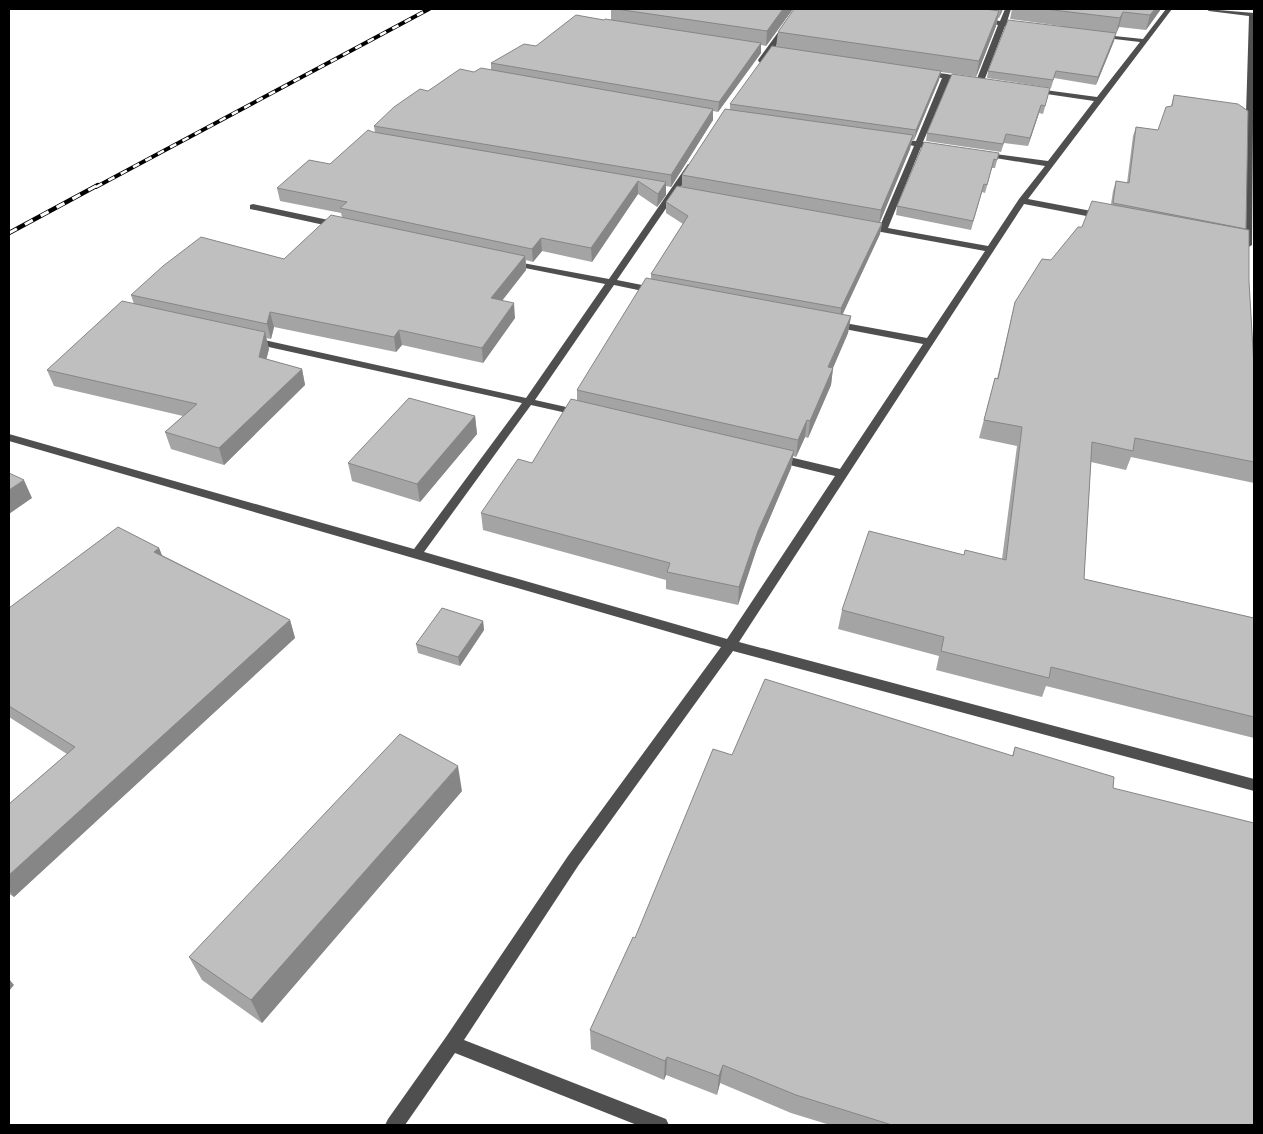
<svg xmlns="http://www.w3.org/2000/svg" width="1263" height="1134" font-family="Cabin,sans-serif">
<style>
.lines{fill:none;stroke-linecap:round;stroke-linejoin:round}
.minor{fill:#4f4f4f;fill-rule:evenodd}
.rail-far1-casing{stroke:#000;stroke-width:4}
.rail-casing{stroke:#000;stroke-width:4.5}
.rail-far1{stroke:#fff;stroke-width:2.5;stroke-dasharray:7;stroke-linecap:butt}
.rail{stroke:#fff;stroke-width:3;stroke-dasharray:9;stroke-linecap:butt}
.wall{fill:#a4a4a4}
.shaded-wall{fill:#868686}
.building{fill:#bfbfbf;stroke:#868686}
</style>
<rect width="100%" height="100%" fill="#fff"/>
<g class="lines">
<path class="minor" d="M795,9H801L765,62H759L758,60Z
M1005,9H1011L1007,22L1026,26L1023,28L1005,26L984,81L977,83L976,81L998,25L977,20L980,18L1000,21Z
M1166,9H1172L1028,199L1102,213L1106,216L1102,219L1024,204L739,642L1254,779V791L733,651L578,866L464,1040L666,1119L669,1125H637L455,1053L405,1125H385L388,1119L446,1037L568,856L721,647L9,441V434L414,549L522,403L251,343L246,340L247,338L251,337L526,398L605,284L510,265L505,262L507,260L609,279L688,164H694L695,166L617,280L657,288L662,291L657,294L614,285L535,400L584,411L585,413L584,415L580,416L531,405L424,552L727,639L835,476L773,461L771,458L773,455L777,454L840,469L923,344L834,327L829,324L834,321L927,338L985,251L865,229L861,226L865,223L880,226L914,146L892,141L896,139L916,141L942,78L921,75V71L947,74L970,79L966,81L950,79L923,142L942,147L938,149L921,147L888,228L988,246L1019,199L1045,166L983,156L979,154L980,152L1048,161L1094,101L1033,92L1029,90L1030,88L1097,97L1140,42L1097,37L1095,36V34L1143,39Z
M1206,9L1254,13L1252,245L1247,248L1242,245L1249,16L1209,11Z
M253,204L338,222L342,225L338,228L250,209V205Z"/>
<g class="rail-far1-casing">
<path id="rail-far1" d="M96,187L429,9"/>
</g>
<g class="rail-casing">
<path id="rail" d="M9,233L98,185"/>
</g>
<use href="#rail-far1" class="rail-far1"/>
<use href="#rail" class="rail"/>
</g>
<path class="wall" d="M611,9H793L766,46L761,45V53L718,112L713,111V120L671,187L666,186V195L657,207L638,194L592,262L542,251L533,262L526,260V270L502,301L515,318L483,363L402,345L396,352L274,327L271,339L266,338L269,349L266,359L302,369L305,385L224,465L171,449L165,432L183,416L54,386L47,370L134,304L131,295L284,259L342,217L341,213L280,201L277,188L330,164L373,132L375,133L374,126L428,91L474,72L491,70V63L604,20H611Z
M794,9H1003L999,18H998L996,26L976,77L941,72L939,80L914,140H912L910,149L880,222L882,223L880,234L842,315L851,316L848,333L833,368L831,385L808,438L805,437L796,457L793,456L791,468L757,548L738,605L666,589V580L483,530L481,513L532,463L577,401V390L651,279V274L683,224L666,213V202L682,187V175L730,109V104L776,47L778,32Z
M1012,9H1161L1146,30L1119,27L1116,34L1115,33L1114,41L1096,85L1054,78L1051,88L987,78L988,71L1061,26L1010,19Z
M1174,95L1246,229L1249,281L1254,367V483L1131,457L1126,470L1091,462L1084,579L1254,618V738L1046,686L1042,697L936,670L939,656L838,629L842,610L964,555L1002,559L1017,446L979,438L995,378L997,379L1015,302L1051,260L1082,227L1111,204L1113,191L1116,181L1127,183L1133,136L1136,127L1158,130L1171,106Z
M1048,96L1043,114L1039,113L1028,146L1004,143L1001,152L926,141L927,133Z
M999,153L995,168H992L985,193L982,192L971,230L896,215L897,206Z
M475,416L477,434L420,502L352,481L348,463Z
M159,548L162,555L290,620L295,638L14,897L9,894V804L67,754L9,717V608Z
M483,621L484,630L460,666L418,653L416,644Z
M1015,747L1113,788L1254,1125H830L791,1113L720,1083L717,1095L666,1075L664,1080L591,1049L590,1030L635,938L732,755L1012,756Z
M462,791L262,1023L202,980L189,957Z"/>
<path class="shaded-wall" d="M783,9H793L766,46L767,31Z
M1001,9H1003L999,18Z
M1155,9H1161L1146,30L1150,15Z
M999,11L996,26L976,77L979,61Z
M1123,12L1119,27L1116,34L1120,18Z
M1116,33L1114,41L1096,85L1098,77Z
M761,43V53L718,112L719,102Z
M941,71L939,80L914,140L916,130Z
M1041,105L1039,113L1028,146L1030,138Z
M713,109V120L671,187V175Z
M913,135L910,149L879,224L881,210Z
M638,181V194L592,262L591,248Z
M666,182V195L657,207L658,194Z
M882,223L880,234L840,320L841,308Z
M541,238L542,251L533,262L532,249Z
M525,256L526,270L492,313L491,298Z
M514,303L515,318L483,363L482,348Z
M270,312L274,327L271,339L267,324Z
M851,316L848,333L826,384L828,367Z
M399,330L402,345L396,352L394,337Z
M265,332L269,349L263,373L259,357Z
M833,368L831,385L808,438L810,421Z
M302,369L305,385L224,465L219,448Z
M475,416L477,434L420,502L417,484Z
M807,420L805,437L796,457L798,440Z
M794,451L791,468L757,548L738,605L739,587L758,531Z
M24,480L32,498L9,514V490Z
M159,548L166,566L154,552Z
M290,620L295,638L14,897L9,890V875Z
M483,621L484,630L460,666L458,657Z
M458,766L462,791L262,1023L251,1000Z
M9,979L14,985L9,991Z
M667,1057L666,1075L664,1080L665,1061Z
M723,1065L720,1083L717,1095L719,1076Z"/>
<path class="building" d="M616,9H783L767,31Z
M794,9H985L999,11L979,61L778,32Z
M1045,9H1155L1150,15L1123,12L1120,18Z
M576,15L604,20L605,19L761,43L719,102L491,63L524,44L536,46Z
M1008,20L1116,33L1098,77L1056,71L1053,80L988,71Z
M772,46L941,71L916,130L730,104Z
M481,68L713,109L671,175L374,126L394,107L420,89L428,91L460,69L474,72Z
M952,74L1050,88L1045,106L1041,105L1030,138L1006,134L1003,144L927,133Z
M1174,95L1238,104L1248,111L1246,229L1113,203L1116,181L1129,183L1136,127L1158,130L1166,107L1172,106Z
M725,109L913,135L881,210L682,175Z
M368,130L373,132L666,182L658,194L638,181L591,248L541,238L532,249L340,208L347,202L277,188L309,160L330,164Z
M924,142L999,153L997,160L994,159L987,185L984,184L973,221L897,206Z
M677,186L882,223L841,308L651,274L688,216L666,202Z
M1092,201L1249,230V281L1254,367V462L1135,438L1133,451L1092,442L1084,579L1254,618V717L1051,667L1049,678L941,651L944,637L842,610L869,531L964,555L965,550L1006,560L1022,427L984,420L995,378L998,379L1015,302L1042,259L1051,260L1078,227H1082Z
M331,215L525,256L491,298L514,303L482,348L399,330L394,337L270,312L267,324L131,295L163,266L201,237L284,259Z
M646,278L851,316L828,367L833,368L810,421L807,420L798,440L577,390Z
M122,301L265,332L259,357L302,369L219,448L165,432L197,404L47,370Z
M409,398L475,416L417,484L348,463Z
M571,399L794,451L758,531L739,587L667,572L670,563L481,513L518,459L532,463Z
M9,473L24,480L9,490Z
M118,527L159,548L154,552L290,620L9,875V804L75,747L9,706V608Z
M442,608L483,621L458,657L416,644Z
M765,679L1013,756L1015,747L1114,777L1113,788L1254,823V1125H892L796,1095L723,1065L719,1076L667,1057L665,1061L590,1030L633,937L635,938L713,749L732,755Z
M400,734L458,766L251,1000L189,957Z"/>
<rect width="1263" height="1134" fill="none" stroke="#000000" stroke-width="20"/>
</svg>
